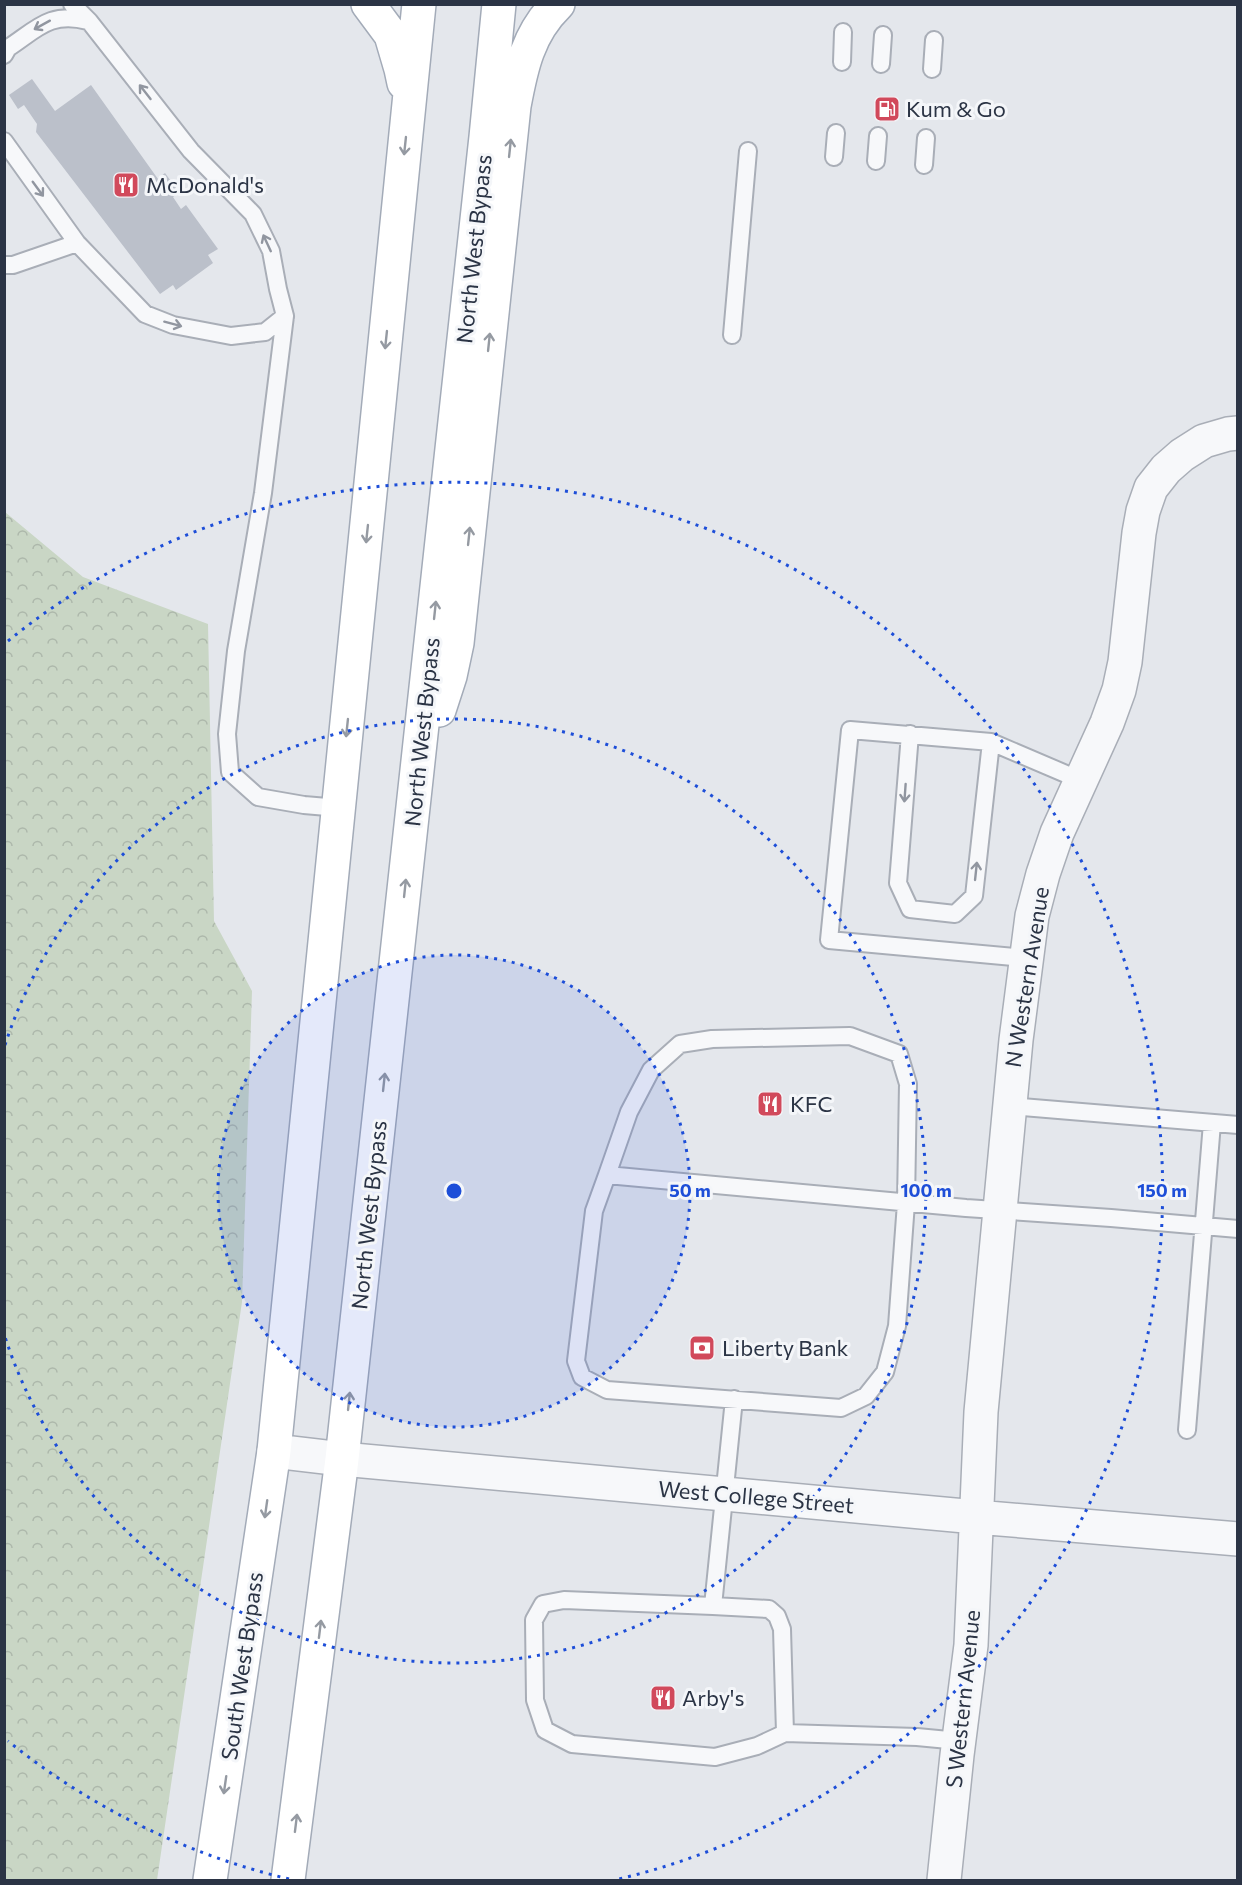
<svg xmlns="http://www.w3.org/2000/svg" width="1242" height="1885" font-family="Commissioner,sans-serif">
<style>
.forest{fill:url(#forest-crowns)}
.building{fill:#bbc0ca}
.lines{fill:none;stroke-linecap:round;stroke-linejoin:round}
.lane-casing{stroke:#a9aeb7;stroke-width:20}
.street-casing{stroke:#a9aeb7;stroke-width:36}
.primary-casing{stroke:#a3abb8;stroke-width:36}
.lane{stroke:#f7f8fa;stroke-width:16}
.street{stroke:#f7f8fa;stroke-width:33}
.primary{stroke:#fff;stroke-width:33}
.oneway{stroke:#9196a0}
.oneway2{stroke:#959aa2}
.ring{fill:none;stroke:#1d4ed8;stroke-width:3;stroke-dasharray:3 6}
.labels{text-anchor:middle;stroke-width:6;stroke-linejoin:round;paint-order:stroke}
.poi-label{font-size:22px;fill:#2b3445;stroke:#f4f6f9;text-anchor:start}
.street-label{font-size:22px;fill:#2b3445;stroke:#f4f6f9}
.centre{fill:#1d4ed8;stroke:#f4f6f9;stroke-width:3}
.ring-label{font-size:18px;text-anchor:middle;font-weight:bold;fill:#1d4ed8;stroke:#f4f6f9;stroke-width:6;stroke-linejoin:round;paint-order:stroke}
</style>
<defs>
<pattern id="forest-crowns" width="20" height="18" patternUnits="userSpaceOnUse" patternTransform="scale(1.5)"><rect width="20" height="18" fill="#c9d6c5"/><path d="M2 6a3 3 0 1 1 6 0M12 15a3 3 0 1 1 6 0" fill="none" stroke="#adb8ab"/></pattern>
</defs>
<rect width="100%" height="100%" fill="#e4e7ec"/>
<path class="forest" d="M5,512L83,577L208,624L214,921L252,991L242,1302L157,1880H5Z"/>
<path class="building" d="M32,79L55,111L91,85L158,179L165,173L179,192L173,197L181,209L186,205L218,249L208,255L213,263L176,290L173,285L160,294L36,132L37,124L24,105L18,109L9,95Z"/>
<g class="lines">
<g class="lane-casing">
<path id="lane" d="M4,55L8,48C37,29 50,11 88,21
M842,62L843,32
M881,64L883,35
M932,69L934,40
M4,141L77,243L145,314L173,325L231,336L265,332L285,316L278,289L271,251L253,214L191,151L89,21L72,4
M834,157L836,133
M876,161L878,136
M924,165L926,138
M4,265H13L77,243
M285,316L263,493L236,651L227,734L230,772L258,797L304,805L339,808
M732,335L748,151
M910,734L898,883L910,909L955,914L974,896L991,742
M1025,958L829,940L850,730L991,742L1080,780
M1009,1106L1238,1125
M607,1175L629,1112L651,1070L680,1044L712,1039L850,1036L899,1054L908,1084L906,1203L897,1326L885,1372L866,1396L841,1408L607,1390L582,1377L576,1361L594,1211L607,1175L966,1208L1111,1218L1238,1229
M734,1399L713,1606L564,1600L543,1604L534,1620L535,1700L545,1730L572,1744L715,1757L757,1746L785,1733L917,1737L959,1741
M1187,1430L1212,1123
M713,1606L769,1609L777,1616L782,1629L785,1733"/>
</g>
<g class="street-casing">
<path id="street" d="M274,1451L342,1459L976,1517L1238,1539
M944,1880L957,1755L971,1645L981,1412L1016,1040L1032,916L1043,874L1057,833L1107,723L1119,690L1125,662L1139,533L1143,511L1151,488L1166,469L1182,455L1204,441L1228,434L1238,433"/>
</g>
<g class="primary-casing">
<path id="primary" d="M368,4L391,35L401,69L404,83
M439,710L450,676L457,643L514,106C521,68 528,33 558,4
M210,1880L274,1451L419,4
M288,1880L342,1459L486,137L499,4"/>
</g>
<use href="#lane" class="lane"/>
<use href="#street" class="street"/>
<use href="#primary" class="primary"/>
</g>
<defs><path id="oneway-shaft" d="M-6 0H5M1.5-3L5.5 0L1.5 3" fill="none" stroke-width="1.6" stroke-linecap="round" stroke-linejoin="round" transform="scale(1.5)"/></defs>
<g class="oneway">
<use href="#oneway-shaft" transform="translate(42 25) rotate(151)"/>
<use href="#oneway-shaft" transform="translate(145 92) rotate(-128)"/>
<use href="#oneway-shaft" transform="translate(38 189) rotate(54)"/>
<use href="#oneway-shaft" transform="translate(267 243) rotate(-115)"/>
<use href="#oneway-shaft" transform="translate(173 324) rotate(15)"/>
<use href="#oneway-shaft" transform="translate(905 793) rotate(94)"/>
<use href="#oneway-shaft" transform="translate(976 871) rotate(-84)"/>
</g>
<g class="oneway2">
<use href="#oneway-shaft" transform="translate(405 146) rotate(96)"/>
<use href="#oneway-shaft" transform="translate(510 148) rotate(-84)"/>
<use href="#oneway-shaft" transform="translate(386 340) rotate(96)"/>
<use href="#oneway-shaft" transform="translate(489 342) rotate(-84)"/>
<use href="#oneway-shaft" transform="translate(367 534) rotate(96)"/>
<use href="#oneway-shaft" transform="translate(469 536) rotate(-84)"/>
<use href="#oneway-shaft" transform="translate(435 610) rotate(-84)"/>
<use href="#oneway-shaft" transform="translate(347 728) rotate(96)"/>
<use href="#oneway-shaft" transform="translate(405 888) rotate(-84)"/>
<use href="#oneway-shaft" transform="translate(384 1082) rotate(-84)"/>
<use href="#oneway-shaft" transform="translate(349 1401) rotate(-84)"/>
<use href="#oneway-shaft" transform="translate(266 1509) rotate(98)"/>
<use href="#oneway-shaft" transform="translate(320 1629) rotate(-83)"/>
<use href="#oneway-shaft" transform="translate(225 1785) rotate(98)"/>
<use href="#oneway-shaft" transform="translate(296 1823) rotate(-83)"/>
</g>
<circle cx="454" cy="1191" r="236" fill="#1d4ed8" fill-opacity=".12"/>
<g class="ring">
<circle cx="454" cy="1191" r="236"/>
<path d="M5 1045A472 472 0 1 1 5 1337"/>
<path d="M289 1879A708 708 0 0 1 8 1741M8 641A708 708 0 1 1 619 1879"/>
</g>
<defs>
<g id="fuel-square" transform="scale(1.35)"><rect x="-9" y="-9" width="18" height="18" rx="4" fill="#d1495b" stroke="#f4f6f9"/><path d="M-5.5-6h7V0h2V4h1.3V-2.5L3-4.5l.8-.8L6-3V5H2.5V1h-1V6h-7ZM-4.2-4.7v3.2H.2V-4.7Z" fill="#fff"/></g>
<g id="restaurant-square" transform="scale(1.35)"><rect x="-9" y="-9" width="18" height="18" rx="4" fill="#d1495b" stroke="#f4f6f9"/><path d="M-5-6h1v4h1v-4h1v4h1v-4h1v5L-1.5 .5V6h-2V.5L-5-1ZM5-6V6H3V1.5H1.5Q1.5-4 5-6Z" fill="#fff"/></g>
<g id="bank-square" transform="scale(1.35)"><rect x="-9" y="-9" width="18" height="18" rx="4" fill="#d1495b" stroke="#f4f6f9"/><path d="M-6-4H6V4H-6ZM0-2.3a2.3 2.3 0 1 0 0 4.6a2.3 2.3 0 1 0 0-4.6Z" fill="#fff"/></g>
</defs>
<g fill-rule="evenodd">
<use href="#fuel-square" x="887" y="109"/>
<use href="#restaurant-square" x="126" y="185"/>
<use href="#restaurant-square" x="770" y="1104"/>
<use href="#bank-square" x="702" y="1348"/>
<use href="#restaurant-square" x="663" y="1698"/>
</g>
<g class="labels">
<g class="poi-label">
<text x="906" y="117">Kum &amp; Go</text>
<text x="146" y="193">McDonald's</text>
<text x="790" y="1112">KFC</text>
<text x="722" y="1356">Liberty Bank</text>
<text x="682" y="1706">Arby's</text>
</g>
<g class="street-label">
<text transform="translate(474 249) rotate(-84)" y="8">North West Bypass</text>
<text transform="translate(422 732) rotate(-84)" y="8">North West Bypass</text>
<text transform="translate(1027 977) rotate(-81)" y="8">N Western Avenue</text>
<text transform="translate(369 1215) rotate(-84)" y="8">North West Bypass</text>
<text transform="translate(756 1497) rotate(5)" y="8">West College Street</text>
<text transform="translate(242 1666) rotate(-82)" y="8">South West Bypass</text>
<text transform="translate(963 1699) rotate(-84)" y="8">S Western Avenue</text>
</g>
</g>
<circle cx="454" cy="1191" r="9" class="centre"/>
<g class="ring-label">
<text x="690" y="1197">50 m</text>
<text x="926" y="1197">100 m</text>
<text x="1162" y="1197">150 m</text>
</g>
<rect width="1242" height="1885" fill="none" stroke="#2b3445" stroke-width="12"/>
</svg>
